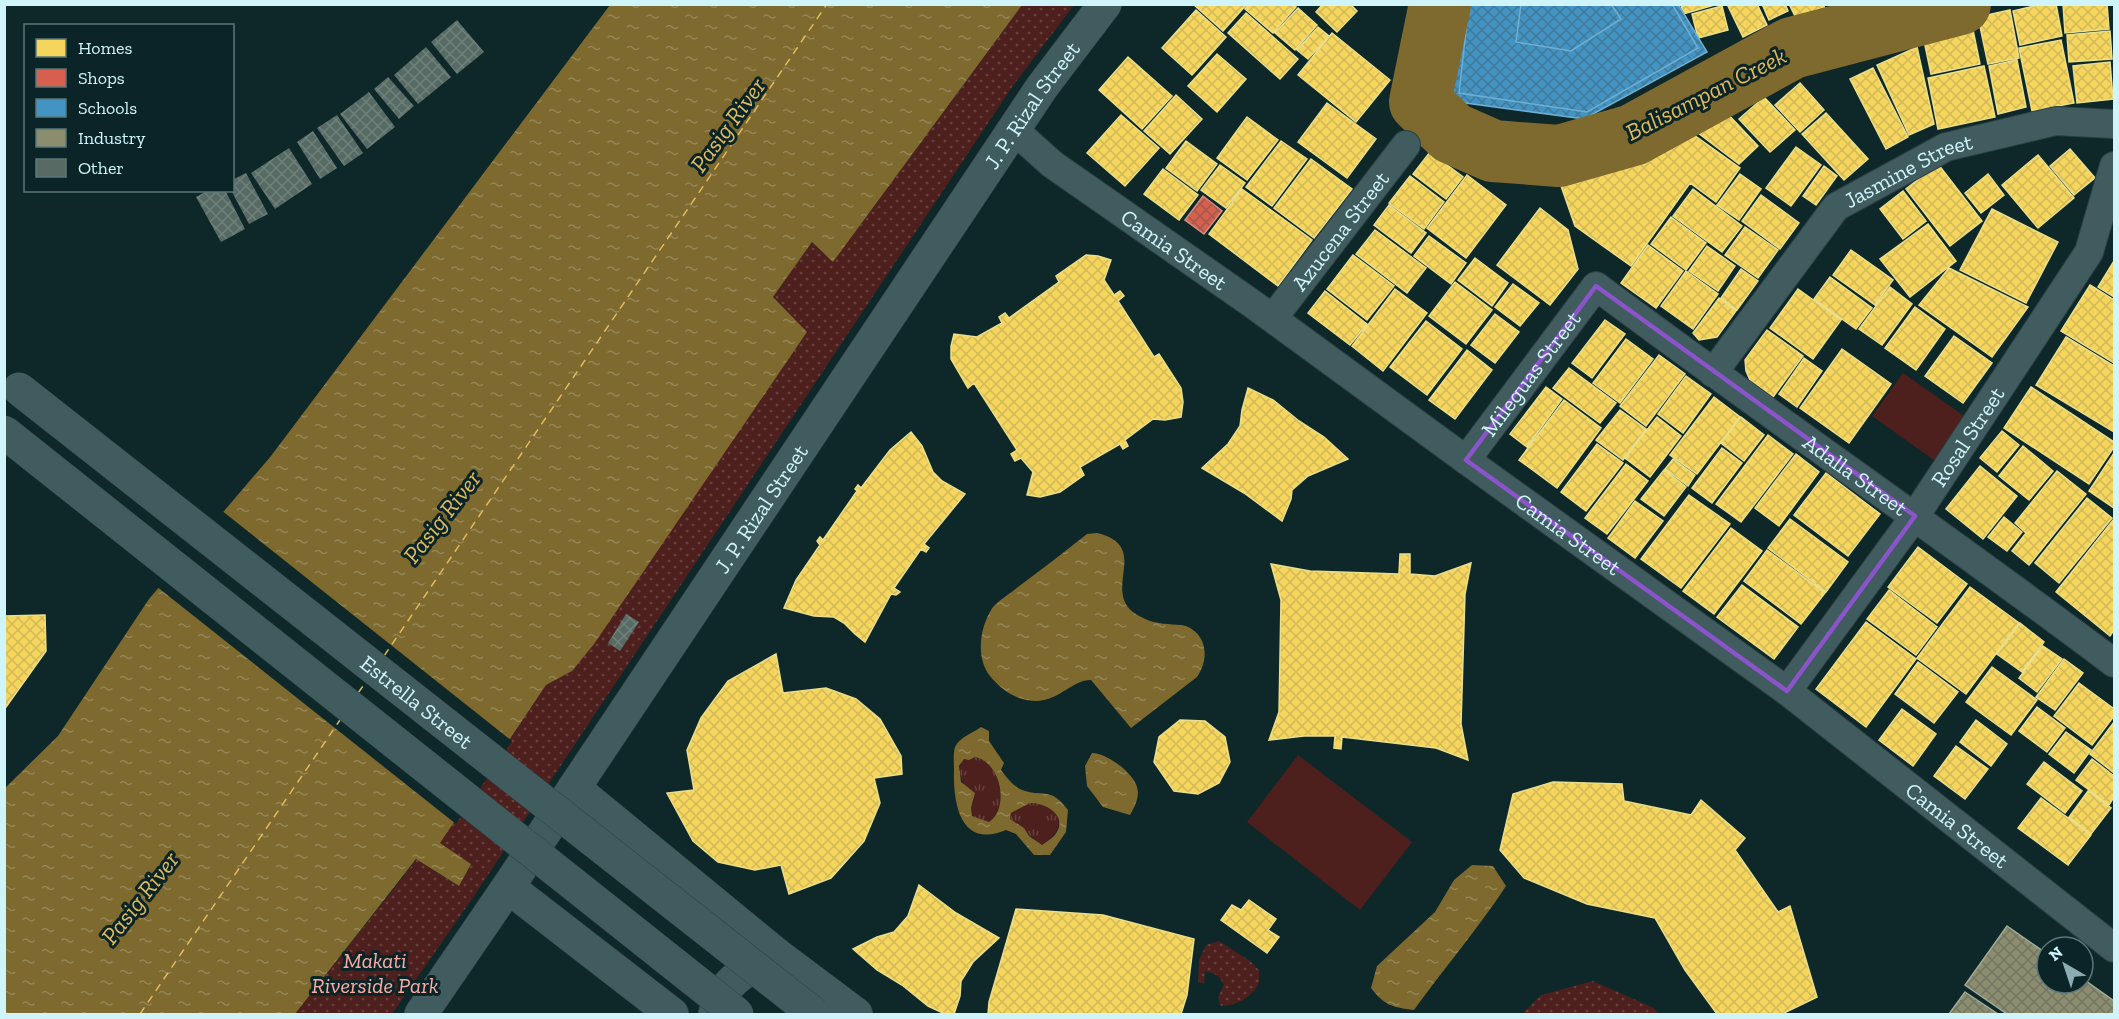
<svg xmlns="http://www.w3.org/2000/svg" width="2119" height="1019" font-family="'Zilla Slab',serif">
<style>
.grass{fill:url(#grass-tufts)}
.park{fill:url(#park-dots)}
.garden{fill:#4d201d}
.water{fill:url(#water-ripples);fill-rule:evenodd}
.pier{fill:#0e2729}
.homes{fill:url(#homes-cross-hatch);stroke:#eadf8b;stroke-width:1.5}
.shops{fill:url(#shops-cross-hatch);stroke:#d48d81;stroke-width:1.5}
.schools{fill:url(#schools-cross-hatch);stroke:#6db0d4;stroke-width:1.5}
.industry{fill:url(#industry-cross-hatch);stroke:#a0ac98;stroke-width:1.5}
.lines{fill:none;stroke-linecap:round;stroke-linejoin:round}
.river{stroke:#7e692e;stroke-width:62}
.ferry{stroke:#e1bb5f;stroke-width:1.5;stroke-dasharray:8 6;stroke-linecap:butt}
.building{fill:url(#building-cross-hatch)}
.minor-casing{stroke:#2e4144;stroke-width:30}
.secondary-casing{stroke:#2e4144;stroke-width:34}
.minor{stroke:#405c5f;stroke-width:28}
.secondary{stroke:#405c5f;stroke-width:33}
.secondary-bridge-casing{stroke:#2e4144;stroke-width:34;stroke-linecap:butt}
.secondary-bridge{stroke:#405c5f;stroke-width:33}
.marked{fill:none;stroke:#8c54cb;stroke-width:4.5;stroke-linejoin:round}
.labels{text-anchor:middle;stroke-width:6;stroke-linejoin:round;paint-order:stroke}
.street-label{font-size:22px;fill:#cff5fa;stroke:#0b2427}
.park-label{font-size:22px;font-style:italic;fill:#fdada4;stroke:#0b2427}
.water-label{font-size:24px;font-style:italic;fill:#e1bb5f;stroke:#0b2427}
</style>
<defs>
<pattern id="grass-tufts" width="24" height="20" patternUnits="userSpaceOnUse" patternTransform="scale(1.5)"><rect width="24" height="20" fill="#4d201d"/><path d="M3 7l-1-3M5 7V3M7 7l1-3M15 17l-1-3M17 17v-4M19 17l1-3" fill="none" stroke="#66413f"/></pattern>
<pattern id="park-dots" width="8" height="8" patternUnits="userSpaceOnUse" patternTransform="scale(1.5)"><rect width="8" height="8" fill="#4d201d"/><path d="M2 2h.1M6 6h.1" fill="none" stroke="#66413f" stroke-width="1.8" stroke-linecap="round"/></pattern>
<pattern id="water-ripples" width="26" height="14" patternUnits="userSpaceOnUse" patternTransform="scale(1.5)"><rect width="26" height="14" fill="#7e692e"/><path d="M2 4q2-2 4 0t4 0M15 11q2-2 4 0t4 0" fill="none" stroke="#958658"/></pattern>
<pattern id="homes-cross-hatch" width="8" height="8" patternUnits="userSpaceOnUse" patternTransform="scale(1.5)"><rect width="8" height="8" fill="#f6d55c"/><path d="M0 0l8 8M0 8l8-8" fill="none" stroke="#d1b959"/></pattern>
<pattern id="shops-cross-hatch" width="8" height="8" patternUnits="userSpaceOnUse" patternTransform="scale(1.5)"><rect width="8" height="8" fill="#d6604d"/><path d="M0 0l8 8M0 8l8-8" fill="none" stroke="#a1584c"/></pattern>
<pattern id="schools-cross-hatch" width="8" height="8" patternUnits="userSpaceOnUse" patternTransform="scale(1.5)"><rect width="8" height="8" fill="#4393c3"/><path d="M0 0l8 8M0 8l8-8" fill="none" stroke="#417999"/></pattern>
<pattern id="industry-cross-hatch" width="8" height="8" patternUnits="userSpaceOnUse" patternTransform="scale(1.5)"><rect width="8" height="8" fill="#8c8c6e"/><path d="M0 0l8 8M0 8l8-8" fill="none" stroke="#717562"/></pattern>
<pattern id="building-cross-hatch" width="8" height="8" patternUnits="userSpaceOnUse" patternTransform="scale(1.5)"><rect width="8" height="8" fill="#576b64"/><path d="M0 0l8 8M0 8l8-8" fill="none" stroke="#6e817b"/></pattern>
</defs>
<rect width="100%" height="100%" fill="#0e2729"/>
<path class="grass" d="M975,757C1001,762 1010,808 989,822L972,816L971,808L974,800C965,785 954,776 963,759L969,760Z
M1030,803C1047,803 1070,817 1053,836C1050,839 1046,842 1042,845C1029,837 1023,828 1010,819L1011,813Z"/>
<path class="park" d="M1022,5H1074L1012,87L472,899L392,1014H295L417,859L458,886L471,864L439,843L546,685L572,671L807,332L773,297L812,242L833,262Z
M1219,941L1250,961L1259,970C1259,975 1260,981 1258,985C1251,998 1235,1006 1221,1006L1218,998L1224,984L1217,975L1205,971L1204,984L1198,982L1199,960L1206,945Z
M1593,981L1654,1008L1658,1014H1522L1541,995Z"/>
<path class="garden" d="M1903,373L1970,420L1938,463L1872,416Z
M1298,755L1412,842L1360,910L1247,822Z"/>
<path class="water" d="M610,5H1022L833,262L812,242L773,297L807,332L594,644L572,671L546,685L440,843L471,864L459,886L416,859L295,1014H5V788L58,736L149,599L271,456Z
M1097,533C1151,546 1103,588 1133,612C1142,619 1156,624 1168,624C1174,625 1180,624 1186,626C1208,635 1209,660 1197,677L1131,728L1091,680C1072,680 1060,700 1037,701C1018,701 1002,691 990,676C975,657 980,626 993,607C999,600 1011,593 1018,587C1041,570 1064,552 1087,534Z
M981,727L989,731V741L1004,763L1001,770C1007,778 1013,786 1022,790C1045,798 1050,786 1068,810L1066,832L1050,855H1034L1016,834L1006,830C961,849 953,805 954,770C954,763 953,753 955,747C960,737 973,733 981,727ZM975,757C1001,762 1010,808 989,822L972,816L971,808L975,793L961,782L959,766L964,759L969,760ZM1030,803C1047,803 1070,817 1054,836C1051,839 1046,842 1042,845L1029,836L1024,828L1010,819L1011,813Z
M1092,753C1106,753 1133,772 1137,787C1140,796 1135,807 1130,815L1103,807L1087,786L1085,766Z
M1472,865L1493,866L1506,886C1478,929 1444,968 1414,1010C1392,1007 1385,1006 1371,988L1377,966L1435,912L1454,880Z"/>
<path class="pier" d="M221,510L512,741L456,824L156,586Z"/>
<path class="homes" d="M1193,4H1247L1223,31Z
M1249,4H1294L1296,7L1273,33L1245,9Z
M1323,4H1350L1357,11L1337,32L1316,12Z
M1681,4H1718L1683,14Z
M1727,4H1757L1767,25L1743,37Z
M1762,4H1785L1788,11L1769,20Z
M1789,4H1823L1827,13L1800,26Z
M2043,4H2056L2062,36L2020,45L2013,11Z
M2063,4H2107L2109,29L2065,33Z
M1722,6L1728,30L1698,38L1692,14Z
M1298,8L1317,25L1295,50L1275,33Z
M1196,10L1226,37L1192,75L1162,48Z
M2010,10L2019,58L1988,64L1978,17Z
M1246,13L1298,59L1280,79L1228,33Z
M1971,20L1980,64L1931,74L1922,31Z
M1318,27L1329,36L1308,59L1297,50Z
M2110,31L2112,59L2069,62L2067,35Z
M1332,33L1390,80L1356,122L1298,75Z
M2061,40L2074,103L2032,111L2019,48Z
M1917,47L1934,124L1909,135L1877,65Z
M1217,54L1246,79L1217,112L1188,86Z
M1128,57L1172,96L1142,129L1099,90Z
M2017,60L2026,107L1998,114L1989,66Z
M2110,62L2113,99L2077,103L2073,66Z
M1984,66L1995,117L1938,129L1928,78Z
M1873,68L1908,137L1886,149L1850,79Z
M1800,83L1824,110L1800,132L1775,105Z
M1176,95L1202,119L1170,154L1144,131Z
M1764,97L1795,130L1770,152L1739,119Z
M1327,103L1376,139L1347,178L1298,142Z
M1723,109L1758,146L1739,164L1698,133Z
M1826,113L1868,159L1844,180L1802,134Z
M1121,115L1159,148L1125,186L1087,153Z
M1247,117L1278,140L1247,180L1217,158Z
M1687,130L1740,168L1716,202L1690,183L1631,266L1575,226L1561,186Z
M1186,141L1217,164L1197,191L1166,168Z
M1281,141L1307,159L1272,206L1246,187Z
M1796,147L1821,165L1791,206L1766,188Z
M2070,149L2095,178L2074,195L2050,166Z
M1430,152L1463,177L1446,199L1413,174Z
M2038,155L2074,198L2038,228L2002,185Z
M1311,159L1352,189L1314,238L1274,208Z
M1938,164L1982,221L1950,246L1906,189Z
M1220,165L1245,183L1226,208L1201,190Z
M1824,166L1837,176L1816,205L1803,196Z
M1163,169L1198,195L1179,220L1144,194Z
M1740,174L1761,189L1739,220L1717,205Z
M1988,174L2004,195L1981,213L1965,193Z
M1467,175L1506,205L1466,258L1427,228Z
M1410,176L1444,202L1424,229L1389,203Z
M1242,189L1312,240L1278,286L1209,234Z
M1693,189L1742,226L1722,252L1673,216Z
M1903,191L1926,221L1903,239L1880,209Z
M1761,195L1799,223L1780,249L1742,221Z
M1389,205L1426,233L1411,253L1374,225Z
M1540,208L1568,230L1578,269L1550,305L1497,265Z
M1992,209L2058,242L2026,303L1960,270Z
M1671,217L1706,243L1686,270L1651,244Z
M1928,224L1956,261L1910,297L1880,259Z
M1745,227L1778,250L1758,278L1725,255Z
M1375,230L1426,268L1407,293L1356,254Z
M1429,236L1466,263L1451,284L1414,256Z
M1648,245L1683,271L1656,308L1621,283Z
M1707,246L1735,266L1718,291L1689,271Z
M1851,250L1893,280L1875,305L1833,275Z
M1086,255L1098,256L1111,260L1104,280L1114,295L1120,291L1124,296L1118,301L1154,357L1159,354L1181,388L1183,402L1181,417L1165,420L1153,419L1125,440L1128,446L1123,449L1120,444L1080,467L1084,475L1060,492L1040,497L1027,495L1033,472L1021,458L1015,461L1011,454L1017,450L974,383L968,388L951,359V346L954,334L977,337L1002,323L999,317L1005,313L1009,318L1059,282L1056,276Z
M1353,255L1394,286L1367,320L1327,289Z
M1475,258L1508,283L1492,306L1458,280Z
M2114,261V297L2098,287Z
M1949,268L2028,307L1992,357L1919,305Z
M1741,269L1758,281L1737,310L1721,298Z
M1686,271L1718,294L1693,329L1661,306Z
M1830,277L1872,308L1856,329L1814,299Z
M1455,282L1492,310L1466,344L1429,316Z
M1513,284L1539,303L1520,326L1495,307Z
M2090,285L2114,300V363L2061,331Z
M1890,287L1912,304L1882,345L1859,329Z
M1395,289L1427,313L1383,371L1352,346Z
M1798,289L1841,320L1813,359L1770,328Z
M1325,291L1367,324L1350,345L1308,313Z
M1719,298L1736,311L1717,337L1699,340L1693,333Z
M1915,307L1945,329L1916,370L1885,348Z
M1495,314L1519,332L1495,363L1471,345Z
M1605,320L1625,334L1592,378L1572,363Z
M1426,321L1462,349L1427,395L1390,367Z
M1767,330L1803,356L1773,397L1750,380L1746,371L1745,360Z
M1954,336L1992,363L1963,403L1925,376Z
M2066,337L2114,366V432L2036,385Z
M1626,339L1653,359L1620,403L1593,383Z
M1842,349L1891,384L1849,443L1800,408Z
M1467,350L1492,370L1455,419L1429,400Z
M1659,355L1685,374L1646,426L1620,406Z
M1804,358L1822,371L1797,407L1779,394Z
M1569,368L1616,403L1600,423L1553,388Z
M1686,376L1711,394L1683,433L1658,414Z
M1546,387L1562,399L1527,447L1510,434Z
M2031,387L2114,442V447L2089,484L2004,428Z
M1248,388L1273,400L1299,421L1324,437L1348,459L1308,476L1292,490L1291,499L1282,521L1244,493L1202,468L1228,444L1240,426L1242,410Z
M1714,397L1740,417L1697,474L1670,455Z
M1564,400L1601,428L1557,488L1519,460Z
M1620,410L1646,429L1623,460L1596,440Z
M1657,417L1681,436L1650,477L1625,458Z
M1741,417L1764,435L1744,461L1721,443Z
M2002,431L2019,445L1997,472L1980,458Z
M911,432L922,446L933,472L942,481L965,494L924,544L929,548L926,552L921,549L894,588L900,592L896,595L891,594L865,642L855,634L844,623L834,617L814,616L784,608L796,580L820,545L817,541L820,537L823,540L857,491L855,489L858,485L861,488L890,450Z
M1768,435L1793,454L1741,522L1716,504Z
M1597,444L1623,463L1586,511L1561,492Z
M2023,446L2053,471L2029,500L1999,476Z
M1722,448L1742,463L1712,503L1692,488Z
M2114,453V508L2089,491Z
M1796,454L1819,472L1779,526L1755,508Z
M1673,459L1695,475L1688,486L1665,469Z
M1626,464L1648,481L1607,534L1585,518Z
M1980,466L2017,496L1983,539L1946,509Z
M1664,470L1686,487L1664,516L1641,499Z
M2057,471L2086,494L2029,565L2012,551L2026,533L2015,523Z
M1826,473L1880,514L1848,556L1794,515Z
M1689,495L1730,524L1681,588L1641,559Z
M2087,498L2112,518L2059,583L2035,563Z
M1635,501L1663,521L1635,558L1608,538Z
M2004,517L2022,532L2007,551L1988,537Z
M1790,519L1848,562L1826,592L1768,548Z
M2114,519V630L2110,636L2056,592Z
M1731,528L1762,551L1714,614L1683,591Z
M1918,547L1967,584L1937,623L1888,587Z
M1767,550L1825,593L1801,624L1744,581Z
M1400,554H1410V574L1435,576L1471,563L1465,594L1461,724L1468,760L1436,748L1342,737L1341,749L1334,748L1335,736H1304L1269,740L1279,712L1281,600L1271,564L1310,571L1399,574Z
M1742,585L1798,627L1774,659L1717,617Z
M1970,587L2019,623L1966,694L1917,658Z
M1889,590L1937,627L1916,655L1867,619Z
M45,615L46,651L4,710V616Z
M1866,622L1916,659L1866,727L1816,689Z
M2020,623L2044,642L2022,672L1997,654Z
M2043,646L2062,659L2037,692L2019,678Z
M776,654L783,693L826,688L856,699L880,719L901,756L902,774L874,778L880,803L864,841L831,878L789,894L781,865L755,870L718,862L693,841L667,793L694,790L687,750L701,718L728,681Z
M2064,659L2083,673L2055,710L2036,697Z
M1918,662L1958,692L1934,723L1895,694Z
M1992,667L2037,700L2011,735L1966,702Z
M2079,683L2114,709V716L2092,745L2054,716Z
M2037,707L2065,728L2047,752L2019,731Z
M1902,709L1936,734L1913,766L1879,740Z
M1180,720L1205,721L1225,737L1230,762L1219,783L1198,794L1174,791L1154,762L1159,737Z
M1976,720L2007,744L1991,766L1960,742Z
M2114,722V773L2090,754Z
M2066,732L2091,750L2074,773L2049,754Z
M1956,746L1988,769L1965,799L1934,776Z
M2092,759L2114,776V797L2109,805L2076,780Z
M2044,762L2082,791L2065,813L2027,784Z
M1553,782L1622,784L1624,801L1691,815L1701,800L1745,838L1735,850L1778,912L1790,906L1817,997L1782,1014H1717L1685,970L1655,918L1587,904L1524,878L1500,850L1513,794Z
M2088,791L2111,808L2091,834L2069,817Z
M2041,798L2091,835L2068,865L2018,828Z
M919,885L956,913L999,938L973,962L961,981L960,996L954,1014H945L928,1006L902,985L877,970L853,949L877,937L894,932L908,916Z
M1249,900L1276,919L1268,930L1279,937L1267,953L1221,920L1232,905L1241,910Z
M1016,909L1103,915L1194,939L1187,995L1181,1014H988L989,1002Z"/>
<path class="shops" d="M1203,196L1222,211L1204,234L1185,220Z"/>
<path class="schools" d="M1458,4H1678L1707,52L1584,119L1451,101Z
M1469,4H1521L1516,42L1571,51L1621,19L1611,4H1672L1698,48L1587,112L1459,93Z"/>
<path class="industry" d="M2007,926L2047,954V983H2083V979L2114,1001V1014H2007L1965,985Z
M1965,992L1998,1014H1949Z"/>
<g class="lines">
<path class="river" d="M1440,4L1420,102L1452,133L1493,151L1559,156L1633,135L1792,48L1960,4"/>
<path class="ferry" d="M384,656L827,4
M358,693L366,682
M140,1014L340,720"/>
</g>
<path class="building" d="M457,20L484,52L457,74L431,42Z
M426,47L451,77L418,104L394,75Z
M388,77L414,106L399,119L374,89Z
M369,92L395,127L367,149L340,114Z
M337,115L363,153L344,166L317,128Z
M313,131L337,168L320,179L297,142Z
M289,148L312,184L275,209L251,173Z
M246,173L268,214L249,224L231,190L232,180Z
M209,190H225L245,229L221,242L196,197Z
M626,614L639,622L620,651L608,643Z"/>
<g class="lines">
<g class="minor-casing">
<g id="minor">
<path id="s1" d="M1014,130L1052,164L1254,305L1466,460L1787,691L2114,948"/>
<path id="s2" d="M1273,318L1406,145"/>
<path id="s3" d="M1713,373L1836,207L1946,147L2056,121L2114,124"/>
<path id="s4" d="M1466,460L1596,286C1767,414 1944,535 2114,663"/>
<path id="s5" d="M1787,691L1915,516L2089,252L2114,166"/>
</g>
</g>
<g class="secondary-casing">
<g id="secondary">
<path d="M574,788L776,954L856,1014"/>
<path d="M508,887L672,1014"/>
<path id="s6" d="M421,1014L508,887L1042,87L1105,4"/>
<path d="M715,1014C720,981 750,968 776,954"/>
</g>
</g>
<use href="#minor" class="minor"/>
<use href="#secondary" class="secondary"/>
<g class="secondary-bridge-casing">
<g id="secondary-bridge">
<path id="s7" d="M19,389L814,1014"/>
<path d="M4,432L737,1014"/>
</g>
</g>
<use href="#secondary-bridge" class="secondary-bridge"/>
</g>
<path class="marked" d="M1596,286L1915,516L1787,691L1466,460Z"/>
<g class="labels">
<g class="street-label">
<text dy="8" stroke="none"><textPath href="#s6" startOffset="1095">J. P. Rizal Street</textPath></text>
<text dy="8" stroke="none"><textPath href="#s3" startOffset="288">Jasmine Street</textPath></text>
<text dy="8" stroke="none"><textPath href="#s2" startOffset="110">Azucena Street</textPath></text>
<text dy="8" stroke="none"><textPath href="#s1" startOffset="200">Camia Street</textPath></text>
<text dy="8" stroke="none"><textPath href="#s4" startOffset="108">Mileguas Street</textPath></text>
<text dy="8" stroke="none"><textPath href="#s5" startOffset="312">Rosal Street</textPath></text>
<text dy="8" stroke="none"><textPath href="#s4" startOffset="538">Adalla Street</textPath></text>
<text dy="8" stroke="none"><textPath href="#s6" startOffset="609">J. P. Rizal Street</textPath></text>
<text dy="8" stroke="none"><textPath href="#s1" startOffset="686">Camia Street</textPath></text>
<text dy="8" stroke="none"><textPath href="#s7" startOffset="506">Estrella Street</textPath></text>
<text dy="8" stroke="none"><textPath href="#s1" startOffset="1172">Camia Street</textPath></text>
</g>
<g class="park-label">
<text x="375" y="968">Makati<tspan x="375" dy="25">Riverside Park</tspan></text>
</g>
<g class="water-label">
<text transform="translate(1706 94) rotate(-27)" y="8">Balisampan Creek</text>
<text transform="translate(728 125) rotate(-54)" y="8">Pasig River</text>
<text transform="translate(442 517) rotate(-52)" y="8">Pasig River</text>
<text transform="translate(140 898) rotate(-52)" y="8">Pasig River</text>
</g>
</g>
<rect width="2119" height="1019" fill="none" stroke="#cff5fa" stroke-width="12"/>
<rect x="24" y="24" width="210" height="168" fill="#0b2427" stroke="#59787b" stroke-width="1.5"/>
<rect x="36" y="39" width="30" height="18" fill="#f6d55c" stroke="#59787b" stroke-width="1.5"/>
<text x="78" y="54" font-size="18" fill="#cff5fa">Homes</text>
<rect x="36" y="69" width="30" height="18" fill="#d6604d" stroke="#59787b" stroke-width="1.5"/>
<text x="78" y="84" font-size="18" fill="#cff5fa">Shops</text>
<rect x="36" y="99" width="30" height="18" fill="#4393c3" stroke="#59787b" stroke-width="1.5"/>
<text x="78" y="114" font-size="18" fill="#cff5fa">Schools</text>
<rect x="36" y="129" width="30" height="18" fill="#8c8c6e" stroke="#59787b" stroke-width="1.5"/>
<text x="78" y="144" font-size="18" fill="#cff5fa">Industry</text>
<rect x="36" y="159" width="30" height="18" fill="#576b64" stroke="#59787b" stroke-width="1.5"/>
<text x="78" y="174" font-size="18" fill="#cff5fa">Other</text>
<g transform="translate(2065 965) rotate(321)"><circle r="28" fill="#0b2427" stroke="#59787b" stroke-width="1.5"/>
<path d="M0-4.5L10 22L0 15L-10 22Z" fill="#8badb1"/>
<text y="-9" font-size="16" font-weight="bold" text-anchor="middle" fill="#cff5fa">N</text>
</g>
</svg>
